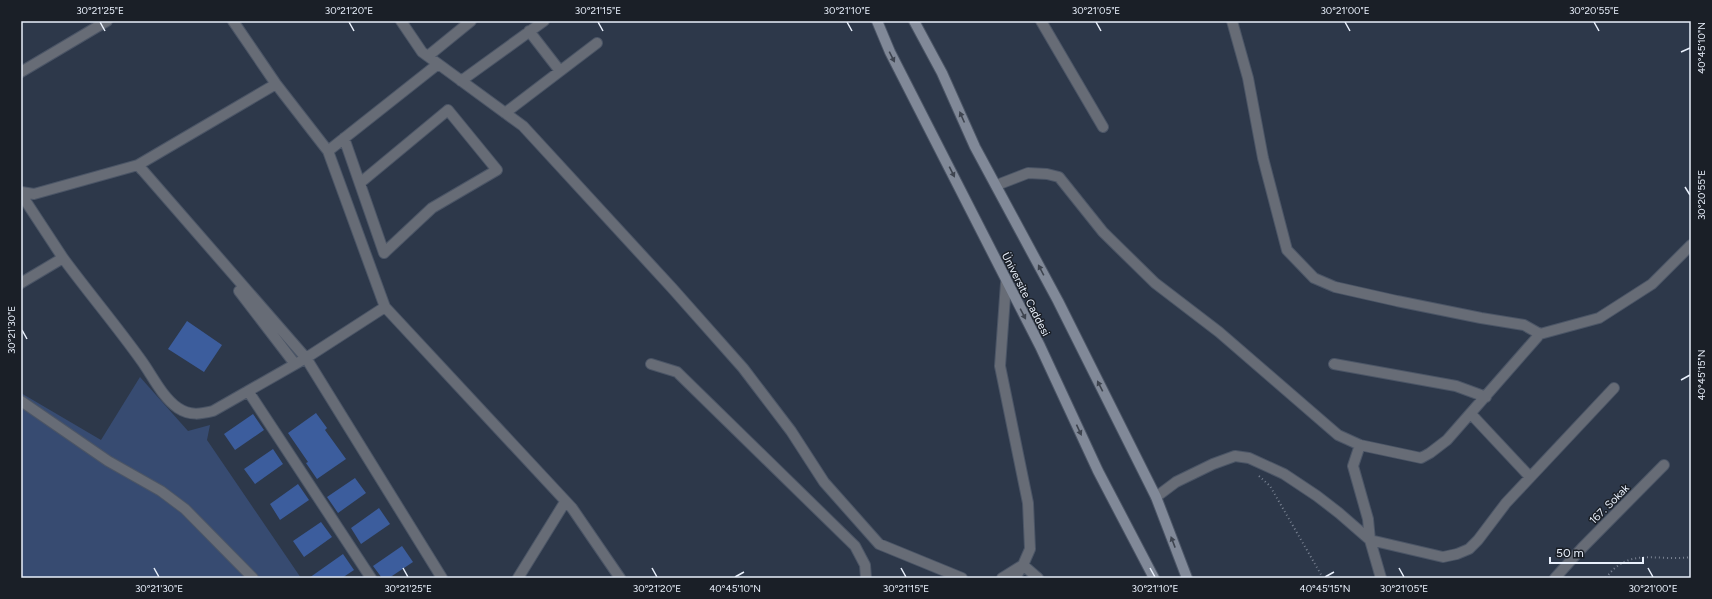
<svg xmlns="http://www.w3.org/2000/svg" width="1712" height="599" font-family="Figtree,sans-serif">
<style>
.green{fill:#374b71}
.building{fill:#3c5d9d}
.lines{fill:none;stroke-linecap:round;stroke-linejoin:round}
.street-casing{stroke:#4b5566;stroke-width:12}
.secondary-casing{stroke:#4b5566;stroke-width:12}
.path{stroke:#798292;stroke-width:2;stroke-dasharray:1 3;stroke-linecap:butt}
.street{stroke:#676c76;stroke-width:10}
.secondary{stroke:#818998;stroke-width:10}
.oneway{fill:#3e444f}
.ticks{fill:none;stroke:#e9f0fc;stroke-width:1.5}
.labels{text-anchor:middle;stroke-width:3;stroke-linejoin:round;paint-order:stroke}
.street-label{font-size:11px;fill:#e9f0fc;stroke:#1a1f27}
.neatline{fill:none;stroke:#e9f0fc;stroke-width:1.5}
.ticks-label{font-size:10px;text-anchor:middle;fill:#e9f0fc}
</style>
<rect width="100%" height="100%" fill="#2d384a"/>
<path class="green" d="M140,377L188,431L210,425L207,440L301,578H24L21,574V393L101,440Z"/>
<path class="building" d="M187,321L222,345L204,372L168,349Z
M316,413L327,428L325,430L346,459L317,479L306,463L308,462L288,433Z
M253,414L264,430L235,450L224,434Z
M273,449L283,464L255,484L244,469Z
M355,478L366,493L338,513L327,497Z
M298,484L309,500L280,520L270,504Z
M379,508L390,524L361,544L351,528Z
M321,522L332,537L304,557L293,541Z
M402,546L413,562L389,578H382L373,566Z
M343,554L354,570L342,578H309Z"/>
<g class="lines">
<g class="street-casing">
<path id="street" d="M233,21L276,84L328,151L385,307L306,358L442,578
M401,21L422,52L523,126L672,288L743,368L791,431L824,482L879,544L962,578
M1041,21L1103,127
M1232,21L1248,78L1263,158L1287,250L1314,278L1335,287L1397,301L1481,318L1524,325L1540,334
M529,31L560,71
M428,56L471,21
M21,72L107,21
M461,81L544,21
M505,113L597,43
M344,138L384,253L432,208L497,170L448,110L360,183
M328,151L438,64
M142,170L138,165L276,84
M997,185L1028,173L1047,174L1059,177L1103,232L1155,283L1219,332L1338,435L1360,445L1421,458L1430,453L1447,440L1540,334L1599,318L1652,284L1691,245
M21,192L34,194L138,165L306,358L213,411C201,414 190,416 178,408C162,397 152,375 141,360C116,325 88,292 63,258L21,283
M21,194L63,258
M1006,283L1000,366L1028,503L1030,549L1023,565L1015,578
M239,291L295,364
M385,307L572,508L620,578
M651,364L677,372L855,546L865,565L866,578
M1334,364L1456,386L1486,397
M248,391L371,578
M21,401L108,461L161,491L185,509L253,578
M1471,414L1530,477
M1360,445L1353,466L1368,519L1370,540L1381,578
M1156,497L1176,482L1213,464L1235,456L1249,458L1284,474L1317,496L1339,513L1370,540L1443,557L1457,554L1469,549L1478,540L1506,503L1614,388
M518,578L565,502
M1002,578L1023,565L1038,578
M1555,578L1582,548L1664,465"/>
</g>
<g class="secondary-casing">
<path id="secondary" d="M877,21L890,52L1040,346L1098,471L1154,578
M914,21L942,73L975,147L1058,301L1156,497L1187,578"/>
</g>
<path class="path" d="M1259,476L1270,486L1323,578
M1606,578C1629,546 1658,562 1691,557"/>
<use href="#street" class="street"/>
<use href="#secondary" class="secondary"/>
</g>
<defs><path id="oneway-solid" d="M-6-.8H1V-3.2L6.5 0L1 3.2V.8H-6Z"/></defs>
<g class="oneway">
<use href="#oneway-solid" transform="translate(892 57) rotate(63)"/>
<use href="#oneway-solid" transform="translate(962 117) rotate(-114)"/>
<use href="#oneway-solid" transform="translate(952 172) rotate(63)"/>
<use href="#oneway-solid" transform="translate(1041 270) rotate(-118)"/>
<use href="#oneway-solid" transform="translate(1023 314) rotate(62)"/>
<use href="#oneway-solid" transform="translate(1100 386) rotate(-117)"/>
<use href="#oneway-solid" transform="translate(1079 430) rotate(65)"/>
<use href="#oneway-solid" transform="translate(1173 542) rotate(-111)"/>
</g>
<path class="ticks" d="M100,22L105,31M349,22L354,31M598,22L603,31M847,22L852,31M1096,22L1101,31M1345,22L1350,31M1594,22L1599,31M1681,52L1690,48M1685,187L1690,195M22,330L27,339M1681,380L1690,375M154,568L159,577M403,568L408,577M652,568L657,577M901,568L906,577M1150,568L1155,577M1399,568L1404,577M1648,568L1653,577M735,577L744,572M1325,577L1334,572"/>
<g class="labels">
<g class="street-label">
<text transform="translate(1026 294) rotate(63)" y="4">Üniversite Caddesi</text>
<text transform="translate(1609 504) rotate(-45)" y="4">167. Sokak</text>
</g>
</g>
<rect width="1712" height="599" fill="none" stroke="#1a1f27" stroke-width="44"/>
<path d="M1550 557v6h93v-6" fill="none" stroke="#e9f0fc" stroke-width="2"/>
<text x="1556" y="557" font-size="12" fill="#e9f0fc" stroke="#1a1f27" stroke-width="3" paint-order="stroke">50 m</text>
<rect x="22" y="22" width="1668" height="555" class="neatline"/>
<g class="ticks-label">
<text x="100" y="14">30°21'25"E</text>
<text x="349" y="14">30°21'20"E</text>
<text x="598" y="14">30°21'15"E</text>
<text x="847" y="14">30°21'10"E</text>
<text x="1096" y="14">30°21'05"E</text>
<text x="1345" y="14">30°21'00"E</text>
<text x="1594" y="14">30°20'55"E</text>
<text transform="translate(1701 48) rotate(-90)" y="4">40°45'10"N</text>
<text transform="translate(1701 195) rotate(-90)" y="4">30°20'55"E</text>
<text transform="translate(11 330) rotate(-90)" y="4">30°21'30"E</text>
<text transform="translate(1701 375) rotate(-90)" y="4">40°45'15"N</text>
<text x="159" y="592">30°21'30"E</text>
<text x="408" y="592">30°21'25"E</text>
<text x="657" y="592">30°21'20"E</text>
<text x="735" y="592">40°45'10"N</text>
<text x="906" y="592">30°21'15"E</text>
<text x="1155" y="592">30°21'10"E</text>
<text x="1325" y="592">40°45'15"N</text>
<text x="1404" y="592">30°21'05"E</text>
<text x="1653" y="592">30°21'00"E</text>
</g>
</svg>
